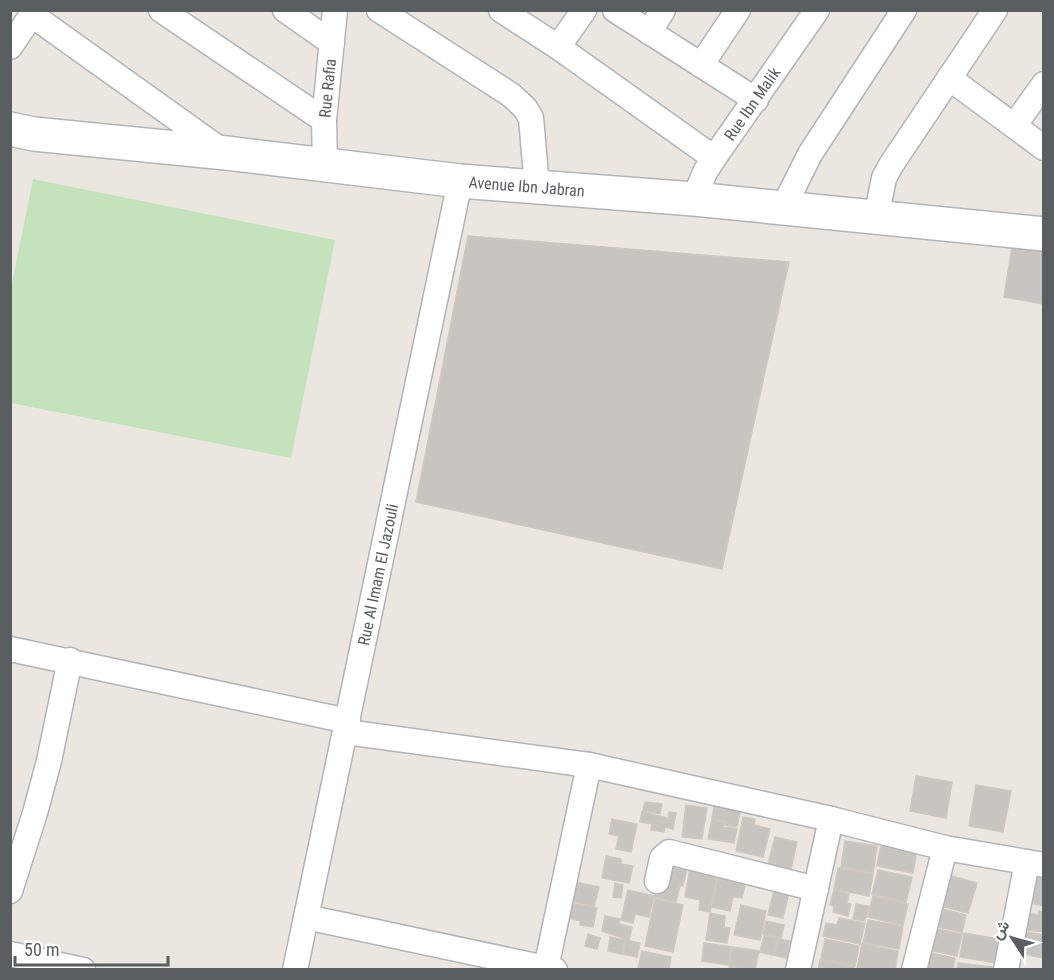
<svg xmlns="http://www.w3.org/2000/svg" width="1054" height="980" font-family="'Roboto Condensed',Vazirmatn,sans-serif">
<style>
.green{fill:#c4e3bd}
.building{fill:#c8c4c0;stroke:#d0c7bf;stroke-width:1.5}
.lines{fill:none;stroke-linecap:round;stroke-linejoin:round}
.street-casing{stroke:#b1b4b8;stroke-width:27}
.secondary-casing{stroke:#b0b5b8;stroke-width:36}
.street{stroke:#fff;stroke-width:24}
.secondary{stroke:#fff;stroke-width:33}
.labels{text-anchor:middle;stroke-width:4.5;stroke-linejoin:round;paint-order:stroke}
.street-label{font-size:16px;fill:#595e61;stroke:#fff}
</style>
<rect width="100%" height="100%" fill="#ebe7e0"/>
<path class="green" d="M33,179L335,240L291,458L11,403V288Z"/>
<path class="building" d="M468,236L789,262L722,569L416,502Z
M1012,247L1044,252V304L1004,297Z
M916,776L952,782L946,818L910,811Z
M976,785L1011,791L1003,832L969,826Z
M645,802L662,804L660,814L643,811Z
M686,805L707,808L702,839L682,837Z
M714,807L740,812L737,827L725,825V821L712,818Z
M642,812L668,818L669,812L676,813L673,829L665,827L664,832L651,830L652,824L640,822Z
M743,817L755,819L754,825L770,829L763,857L736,851Z
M612,819L637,824L631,852L616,849L619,836L609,834Z
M712,819L724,822L723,827L737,829L734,843L708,839Z
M775,837L797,842L789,878L766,872Z
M845,841L877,846L873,873L841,867Z
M881,844L917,850L913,873L877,866Z
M606,856L621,859V864L633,866L629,883L602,878Z
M662,863L687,868L683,886L680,885L676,902L654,897Z
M690,867L718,872L710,912L699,910L700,900L685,897Z
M838,868L873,874L869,896L834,889Z
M878,870L912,877L906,902L872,894Z
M940,873L977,883L968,913L933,904Z
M718,876L746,881L742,898L733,897L730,911L712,907Z
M1036,878L1044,880V906L1030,903Z
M571,881L599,887L594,906L566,900Z
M615,883L623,885L621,898L613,897Z
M628,890L654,896L649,917L635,914L633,923L621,920Z
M774,890L789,893L783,918L768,915Z
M834,890L849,894L847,903L851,904L848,916L833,912L834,906L830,905Z
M873,896L908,904L903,925L868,917Z
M655,899L683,905L673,952L645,946Z
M570,903L597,908L593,927L580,925L581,921L567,918Z
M856,904L869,906L865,921L853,919Z
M741,905L766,911L760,940L734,935Z
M943,909L966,915L962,932L928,925L930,913L941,916Z
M1039,911L1044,912V932L1026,930L1028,913L1038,915Z
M710,913L725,916L724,927L730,928L727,943L706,940Z
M605,916L620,919L619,924L632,927L629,940L602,931Z
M839,918L865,923L860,944L823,936L826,923L837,925Z
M868,920L903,926L899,949L863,943Z
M766,921L784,925L781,938L763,934Z
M937,929L962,934L957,956L924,949Z
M1026,932L1044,935V958L1022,954Z
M964,933L999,939L995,963L960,957Z
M588,934L600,938L597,949L585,946Z
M764,936L777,938L773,955L760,952Z
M610,937L625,940L622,954L608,951Z
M778,939L790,941L786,958L774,955Z
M825,939L859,946L855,966L821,959Z
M626,940L640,943L637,957L623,954Z
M704,943L731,947L728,965L702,961Z
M862,944L898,951L895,970L857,968Z
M732,947L759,951L755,970L729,967Z
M642,951L671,957L669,970L638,968Z
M931,953L955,958L953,970H918L920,959L929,960Z
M820,960L854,967L853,970H818Z
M958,963L992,967V970H957Z"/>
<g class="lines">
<g class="street-casing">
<g id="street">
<path d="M161,10L324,120"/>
<path d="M285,10L332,43"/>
<path d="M379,10L511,95L525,108L531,118L537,187"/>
<path d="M501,10L558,47L714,158"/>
<path d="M615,10L756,100"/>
<path d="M32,15L225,153"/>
<path d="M649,32L663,10"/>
<path d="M10,47L35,10"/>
<path d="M558,47L584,10"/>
<path d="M701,65L738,10"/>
<path d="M949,78L1044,148"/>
<path d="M1014,126L1044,84"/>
<path id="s1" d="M325,164L324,120L335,10"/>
<path id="s2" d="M694,199L705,172L714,158L817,10"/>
<path d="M783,208L810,154L904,10"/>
<path d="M876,218L884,178L891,165L995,10"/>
<path d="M10,649L348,721"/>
<path d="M346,732L589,765L831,819L945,848L1044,865"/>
<path d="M657,881L662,858L669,852L816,889"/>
<path d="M10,891L35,813L49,761L70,660"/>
<path d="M306,917L555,970"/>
<path d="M10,954L83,970"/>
<path d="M546,968L589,765"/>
<path id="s3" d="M295,970L460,181"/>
<path d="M798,970L831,819"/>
<path d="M914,970L945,848"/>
<path d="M1006,970L1027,862"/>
</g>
</g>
<g class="secondary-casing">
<g id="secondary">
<path id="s4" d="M10,129L34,134L226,153L460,181L694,199L1044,234"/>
</g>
</g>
<use href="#street" class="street"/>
<use href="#secondary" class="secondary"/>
</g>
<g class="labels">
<g class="street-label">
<text dy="6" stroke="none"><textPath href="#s1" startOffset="76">Rue Rafia</textPath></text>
<text dy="6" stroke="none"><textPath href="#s2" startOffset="112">Rue Ibn Malik</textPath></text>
<text dy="6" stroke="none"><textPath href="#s4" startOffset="520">Avenue Ibn Jabran</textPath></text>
<text dy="6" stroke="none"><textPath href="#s3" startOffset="404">Rue Al Imam El Jazouli</textPath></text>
</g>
</g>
<rect width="1054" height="980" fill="none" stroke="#595e61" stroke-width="24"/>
<g transform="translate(1012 938) rotate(306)" stroke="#ffffff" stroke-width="4.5" paint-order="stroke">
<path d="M0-4.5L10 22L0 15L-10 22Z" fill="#595e61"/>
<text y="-9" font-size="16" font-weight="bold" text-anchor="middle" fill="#595e61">ش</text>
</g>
<path d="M15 956v9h153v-9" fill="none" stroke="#595e61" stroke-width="3"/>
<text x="24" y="956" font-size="18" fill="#595e61" stroke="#ffffff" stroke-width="4.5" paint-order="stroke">50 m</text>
</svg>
